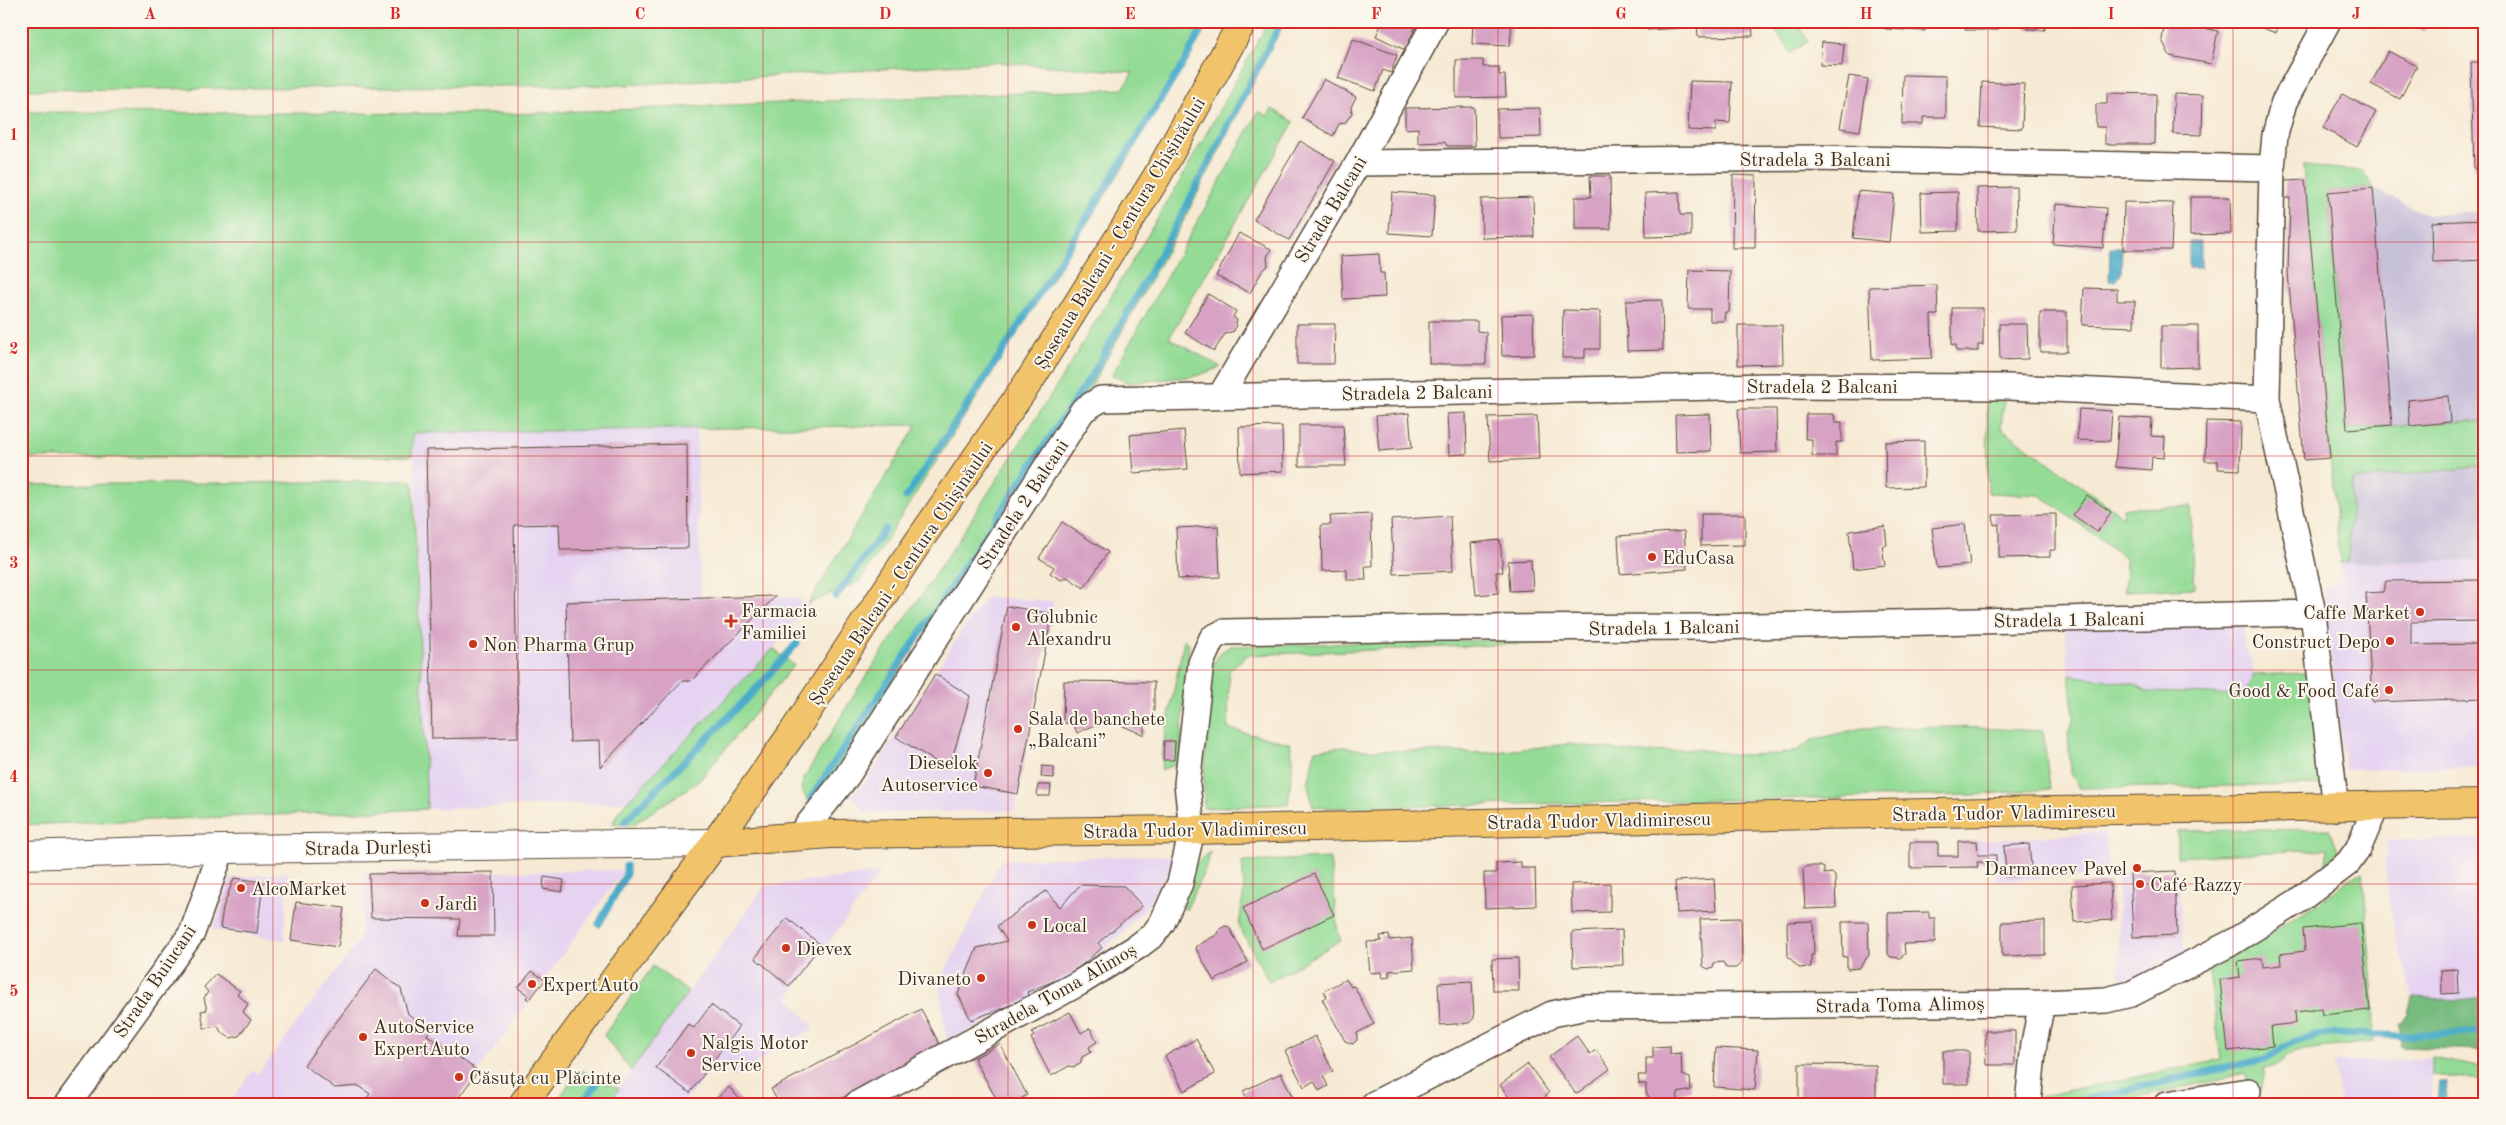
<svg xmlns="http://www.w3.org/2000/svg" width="2506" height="1125" font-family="'Old Standard TT',serif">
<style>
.built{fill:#e5d3f1}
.industrial{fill:#c7c0d9}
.green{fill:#94dc96;stroke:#68835a}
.forest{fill:#77bc7f;stroke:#59734e}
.water{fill:#4aabc9;stroke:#426a74}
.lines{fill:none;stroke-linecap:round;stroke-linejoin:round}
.stream{stroke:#4aabc9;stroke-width:7}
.building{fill:#d7a2c4}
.minor-casing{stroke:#574739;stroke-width:28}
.tertiary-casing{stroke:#574739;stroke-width:30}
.primary-casing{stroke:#574739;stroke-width:30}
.trunk-casing{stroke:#574739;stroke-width:30}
.minor{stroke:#fff;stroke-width:25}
.tertiary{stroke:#fff;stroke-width:28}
.primary{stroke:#f1c36a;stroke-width:28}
.trunk{stroke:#f1c36a;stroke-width:28}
.grid{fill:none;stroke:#d62828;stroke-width:1;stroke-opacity:0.55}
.poi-dot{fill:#c8321e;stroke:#fbf7ec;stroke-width:2}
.labels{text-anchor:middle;stroke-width:4;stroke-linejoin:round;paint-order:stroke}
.street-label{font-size:19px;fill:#3b2a1e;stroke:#fbf7ec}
.poi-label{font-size:19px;fill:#3b2a1e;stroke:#fbf7ec;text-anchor:start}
.neatline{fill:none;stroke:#d62828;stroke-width:2}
.grid-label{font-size:16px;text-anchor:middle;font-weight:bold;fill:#d62828}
</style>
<rect width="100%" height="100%" fill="#fbf7ec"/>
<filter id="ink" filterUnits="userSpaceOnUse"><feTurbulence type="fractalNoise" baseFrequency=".02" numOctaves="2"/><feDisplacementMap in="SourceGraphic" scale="10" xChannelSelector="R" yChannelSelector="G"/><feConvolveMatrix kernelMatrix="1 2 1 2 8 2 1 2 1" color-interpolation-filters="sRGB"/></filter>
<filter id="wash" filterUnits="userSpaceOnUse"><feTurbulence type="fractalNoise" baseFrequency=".0096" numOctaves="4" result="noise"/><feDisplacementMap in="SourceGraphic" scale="20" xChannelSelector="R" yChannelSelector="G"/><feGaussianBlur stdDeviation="1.12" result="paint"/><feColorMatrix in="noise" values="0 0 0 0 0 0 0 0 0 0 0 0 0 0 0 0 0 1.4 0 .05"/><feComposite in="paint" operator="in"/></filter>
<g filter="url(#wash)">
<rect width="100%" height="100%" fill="#f6ead4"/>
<path class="built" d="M696,429L701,598L776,596L795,598L808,604L773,649L627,802L427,809L413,433Z
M2485,560V767L2345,770L2323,590L2342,578L2340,563Z
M986,597L1054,601L1015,810L867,813L850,795L865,783L962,630Z
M2244,625V647L2252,661L2254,675L2244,695L2149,692L2135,684L2069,675L2065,628Z
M2105,832L2109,874L1996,881V863L1977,862V841Z
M2485,838V998L2457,1000L2413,997L2396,938L2389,900L2385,865L2387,841Z
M1154,855L1169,856L1175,861L1145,909L1080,973L947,1042L939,983L1001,860Z
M624,870L454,1104H229L253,1070L258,1074L358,942L361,930L365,874Z
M2178,871L2184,954L2119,985L2118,873Z
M288,872L284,940L213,930L228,879Z
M880,873L788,998L815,1028L785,1043L734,1078L719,1061L683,1104H611L609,1102L765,886Z
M2432,1058L2431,1104H2340L2334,1063Z"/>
<path class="industrial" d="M2303,166L2363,171L2373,188L2427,215L2485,211V560L2340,563Z"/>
<path class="green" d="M21,21H1209L1125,164L860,581L808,604L917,425L413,433L412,456L21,458V112L513,114L1123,89L1133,72L995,62L626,85L21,90Z
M1269,21H1285L1181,226L1092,385L915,647L838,773L811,801L807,800L801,788L804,778L857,690L955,545L1063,376L1177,186Z
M1769,21H1795L1808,41L1791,53Z
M1272,109L1294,122L1169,338L1221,367L1196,376L1128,383L1112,375L1259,111L1268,116Z
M2303,166L2363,171L2373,188L2328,192L2347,429L2485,420V466L2352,480L2348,563H2340Z
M1987,400H2004L2001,428L2124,517L2123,508L2190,507L2195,588L2125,591L2126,558L2040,495L1988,493Z
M413,481L427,809L21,825V485Z
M1184,639L1189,644L1179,763L1161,770L1164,741Z
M1544,639L1545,643L1247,655L1229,671L1228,729L1290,743L1293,759L1288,804L1204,808V771L1212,666L1221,652L1231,646Z
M773,649L794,665L699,781L632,825L613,823L620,809Z
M2305,673L2311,684L2322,785L2079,788L2071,773L2068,733L2074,718L2069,675L2135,684L2149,692L2243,695L2254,675Z
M1958,727L2043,731L2050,789L1974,795L1329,808L1313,807L1308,785L1315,750L1344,747L1361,750L1485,753L1570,744L1640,753L1695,749L1738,755L1780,754L1798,750L1812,740L1862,728Z
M2329,829L2338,849L2325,869L2328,849L2177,857V831Z
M1210,852L1208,863L1186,910L1179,901C1187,883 1192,862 1210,852Z
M1330,858L1338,933L1341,940L1269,982L1239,926L1244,889L1242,862Z
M2363,873L2374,1010L2373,1042L2295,1051L2273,1067L2264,1069L2259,1099L2254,1104H2250L2246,1073L2109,1104H2041V1096L2221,1060L2209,970L2322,901L2347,880Z
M653,966L688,992L631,1071L604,1035Z
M2432,1058L2485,1068V1080L2432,1075Z
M579,1069L619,1089L608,1104H555Z"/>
<path class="forest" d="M2413,997L2457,1000L2485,997V1050L2401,1047L2400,1025L2407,1016Z"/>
<path class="water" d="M2189,241H2201V268H2189Z
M2110,247H2122L2121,274L2116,281H2109Z
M2439,1082H2447L2445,1104H2437Z"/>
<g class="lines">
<path class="stream" d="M906,497L1007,345L1185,61L1206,21
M836,597L885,529
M811,798L1097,367L1180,218L1282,21
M624,822L758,687L797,643
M599,924L626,874V866
M581,1104L596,1085
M2065,1104L2265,1059L2295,1041L2315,1036L2336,1033L2406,1036L2485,1031"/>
</g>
<g id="blocks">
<path class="building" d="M1383,21H1418L1405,50L1376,36Z
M1473,21H1512L1510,46L1472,44Z
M1647,21H1685V28L1647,30Z
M1697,21H1752L1753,36L1698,37Z
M1885,21H1926L1925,31L1885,29Z
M1966,21H1998V30H1965Z
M2027,21H2057V24L2045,23V30L2027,29Z
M2165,21H2197L2199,27L2218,31L2211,64L2170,56L2162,40Z
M2243,21H2280L2276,33Z
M2409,21H2430L2423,31Z
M1353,39L1397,55L1391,73L1383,70L1375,91L1338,78Z
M1822,42L1844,44L1842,66L1820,65Z
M2388,51L2417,66L2400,99L2371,84Z
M1456,60H1483V67H1499V75H1505L1506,97L1456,98Z
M2471,62H2485V168L2474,169Z
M1903,75L1946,76V117H1923V124H1902Z
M1849,76L1868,79L1860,131L1840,128Z
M1324,79L1356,97L1351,107L1352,113L1345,123L1339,124L1333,136L1302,118Z
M1690,81L1732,82L1730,123L1716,122V131L1688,130Z
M1982,82L2024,84L2022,129L1980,127Z
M2107,93L2156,94L2155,144H2105V127H2096V104H2107Z
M2174,94L2203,95L2202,135L2173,134Z
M2342,94L2376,112L2357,147L2323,128Z
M1474,107L1475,146H1447L1445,142L1418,143V128L1405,129V108Z
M1540,108L1541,137L1498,138L1497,109Z
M1300,141L1335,161L1289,240L1254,220Z
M1733,175L1756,176L1755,248H1732Z
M1590,176H1610L1611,229H1575V197H1591Z
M2305,180L2330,458L2304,460L2288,272L2290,198H2285V181Z
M2016,187L2017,230L1978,231L1977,188Z
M2373,188L2392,425L2347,429L2328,192Z
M1858,191L1894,194L1889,242L1853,238Z
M1392,192L1435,195L1432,236L1389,233Z
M1679,192L1680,215H1691V236L1646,237L1645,193Z
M1958,192V231L1922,232L1921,193Z
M1533,197L1534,237L1482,238L1481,199Z
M2190,197H2230L2231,234L2190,235Z
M2124,202L2173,203L2171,250H2123Z
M2056,204L2106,208L2103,248L2053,244Z
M2485,220V260L2433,262L2432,222Z
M1239,233L1271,249L1267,257L1268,266L1262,271L1250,293L1216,276Z
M1379,254L1380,273H1384L1385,297L1343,299L1341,256Z
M1689,270L1730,271L1729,312H1725L1724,321H1710V309H1688Z
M1937,285L1938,315H1931L1932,358L1872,360L1869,287Z
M2084,288L2117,289V301H2135L2134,327L2082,325Z
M1208,294L1236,311L1233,317L1237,320L1234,331L1225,334L1214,351L1185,333Z
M1662,300L1663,350L1627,351L1626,301Z
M1952,308H1983V345H1978V351H1956V345H1952Z
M1563,310L1600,311V349H1585V358H1562Z
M2040,312H2067V352H2040Z
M1533,314L1534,355L1502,356L1501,315Z
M1429,321H1477V331L1486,332V364H1429Z
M1297,324H1335L1334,364H1297Z
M1999,324H2027L2028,359L2000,360Z
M1738,325H1782L1783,364L1738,365Z
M2161,326H2198V367L2161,368Z
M2448,396L2450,422L2410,426L2408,400Z
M1738,409H1776L1777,452L1740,453Z
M2079,409L2112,411L2110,441L2077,440Z
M1409,413L1412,448L1379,451L1376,416Z
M1466,413L1467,454L1449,455L1447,414Z
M1710,414L1711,451L1676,452L1675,415Z
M1806,414H1834L1835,422H1842V442H1836V456H1812V439H1805Z
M1537,416L1539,459L1490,461L1488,417Z
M2119,417L2152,419L2151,436L2165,437L2164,458L2152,457L2151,470L2115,467Z
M2206,421L2241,422L2240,470L2218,469V461H2205Z
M1299,425H1343L1346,466H1299Z
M1282,426L1283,471L1240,473L1239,427Z
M1184,430L1188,469L1133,473L1130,435Z
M1924,441V487L1886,488L1885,442Z
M687,444L688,548L560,550L559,524L514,525L518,737L432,739L426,450Z
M2087,495L2111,512L2097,532L2073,515Z
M1371,514L1372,566H1365L1366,580H1347V570L1322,571L1321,525H1331L1330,516Z
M1701,514H1745V545L1701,546Z
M2056,514V550H2050V557L1999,558V524L1994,525L1993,515Z
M1450,516L1453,571L1394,574L1391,520Z
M1062,522L1108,552L1084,588L1067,577L1061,580L1050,573L1054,567L1039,558Z
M1965,524L1970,565L1937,568L1932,528Z
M1218,526L1220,577L1178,579L1176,528Z
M1885,526L1887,545L1882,546L1885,565L1853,569L1849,531Z
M1684,531L1687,569L1620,574L1618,536Z
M1500,540L1503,572H1496L1498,593L1476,595L1471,543Z
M1531,560L1533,590L1510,591L1508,561Z
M2485,580V621L2411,622V645L2485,644V698L2372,702L2366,593L2383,592L2386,581Z
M776,596L691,681H682L600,767L599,741L570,742L566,602Z
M1007,606L1052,614L1018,794L973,786Z
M935,674L970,696L949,770L896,737Z
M1064,681L1154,682V720H1144V735L1116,723L1102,722L1077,733L1073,723H1063Z
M1164,741H1175L1174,760H1163Z
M1042,766L1054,767V778L1041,777Z
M1038,785H1051L1050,796H1037Z
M1958,841H1977L1978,855H1996V863L1977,862L1978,867L1910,868V842H1938V856H1958Z
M2029,844L2032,875L2006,876L2004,846Z
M1521,862V868H1535L1536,906L1485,908L1484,873H1496V863Z
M1807,866H1820L1824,868V874L1832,873L1835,876L1836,908L1805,909L1803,869Z
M2175,871L2177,935L2133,937L2130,873Z
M493,872L494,936H458L460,919L371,918L369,874Z
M1314,874L1334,915L1262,949L1243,908Z
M544,877L564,880L562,892L543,889Z
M234,878L263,882L257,933L220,928L223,908Z
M1714,879L1716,911L1677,913L1675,881Z
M1610,883V912L1572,913L1571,884Z
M2110,883L2112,920L2074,922L2072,885Z
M1080,885L1124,886L1142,906L1098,943L1102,948L1071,974L1027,992L1029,998L971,1020L958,994L977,948L1007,941L997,926L1046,891L1060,907Z
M296,902L344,908L338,947L291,940Z
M1929,912V918H1935V943L1904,944L1905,954L1900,958L1891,957L1888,954V913Z
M787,918L821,945L789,986L755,958Z
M1741,918L1742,962L1736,968H1726L1723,962L1714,963L1713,967L1708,969L1703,966L1700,919Z
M1813,921L1814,955H1811V967L1799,968L1788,956L1787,922Z
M2045,921V955L2002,956V922Z
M1842,922H1868L1869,955L1859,968L1847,969V957H1843Z
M2361,923L2370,1010L2322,1015L2321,1009L2295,1012L2296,1023L2271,1026L2273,1046L2228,1051L2220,980L2240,977L2238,961L2262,958L2263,967L2281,965L2280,954L2305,951L2303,929Z
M1225,926L1229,927L1248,962L1214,981L1195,947L1218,934L1220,929Z
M1622,930L1623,965L1573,967L1572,932Z
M1389,935L1390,940L1412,938L1414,969L1389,971V977L1382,978L1381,972L1370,973L1367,942L1381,941L1380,936Z
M1518,958L1519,991H1493L1492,959Z
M376,969L401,989L408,1014L430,1030L427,1035L478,1071L454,1104H362L370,1094L359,1086L335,1088L304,1065Z
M2457,969L2458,993L2442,994L2441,970Z
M532,971L545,980L529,1000L526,998L528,995L518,988Z
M216,974L240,991L237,994L248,1004L243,1012L251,1020L239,1036L230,1038L221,1032L218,1026L204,1028L201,1011L207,1010L204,998L208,992L204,987Z
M1346,979L1351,987L1354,986L1374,1024L1357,1033V1040L1353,1044L1345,1041L1322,999L1327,997L1324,991Z
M1472,981L1474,1018L1469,1023L1440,1025L1438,983Z
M711,1005L739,1026L690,1093L656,1068L688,1024L694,1028Z
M921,1009L940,1045L831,1104H779L771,1089Z
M1070,1012L1081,1033L1090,1028L1097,1042L1089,1047L1091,1052L1082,1057L1080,1064L1074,1067L1069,1066L1051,1076L1031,1038L1034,1036L1032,1032Z
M1985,1031H2015V1065H1986Z
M1315,1036L1333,1071L1323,1076L1328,1086L1319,1091L1314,1081L1304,1087L1285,1051Z
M1577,1036L1590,1054L1596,1050L1610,1069L1576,1094L1549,1057Z
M1196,1039L1215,1074L1184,1091L1165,1056Z
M1000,1044L1027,1095L1012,1104H999L974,1058Z
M1670,1046V1054L1681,1053L1682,1075L1690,1078L1691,1090L1678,1093L1676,1104H1655L1646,1093V1084H1639L1638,1075H1646V1058H1653V1047Z
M1716,1048L1758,1050L1755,1090L1714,1087Z
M1943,1051H1969V1084H1943Z
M1528,1064L1549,1093L1537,1104H1514L1500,1085Z
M1799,1064L1876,1065V1104H1799Z
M1281,1073L1296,1104H1250L1243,1091Z
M729,1087L744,1104H712L714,1101Z"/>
</g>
</g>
<g filter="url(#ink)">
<use href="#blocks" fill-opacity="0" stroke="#574739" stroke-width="1"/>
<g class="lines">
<g class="minor-casing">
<path id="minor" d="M2328,21L2284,102L2275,135L2272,168L2267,399L2313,613L2336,808
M1358,163L1814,158L2272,168
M1221,395L1358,163L1436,21
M799,836L847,776L1083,410L1101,399L1771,386L2008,387L2267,399
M68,1104L192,933L222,849
M857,1104L1079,983L1137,947L1153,935L1162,923L1180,883L1192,830L1187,784L1201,663L1212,638L1224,632L1442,628L1715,627L2313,613
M1374,1104L1552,1014L1586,1007L2042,1003L2106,1000L2131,994L2231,943L2298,901L2348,863L2358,849L2376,807
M2028,1104L2034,1043L2042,1003
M2167,1104L2248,1091"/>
</g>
<g class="tertiary-casing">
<path id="tertiary" d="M21,855L222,849L715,843"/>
</g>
<g class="primary-casing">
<path id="primary" d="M715,843L830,834L1192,830L1815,815L2485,804"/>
</g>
<g class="trunk-casing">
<path id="trunk" d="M523,1104L715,843L794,731L910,554L1032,377L1156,178L1243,21"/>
</g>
<use href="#minor" class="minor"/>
<use href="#tertiary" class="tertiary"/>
<use href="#primary" class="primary"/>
<use href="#trunk" class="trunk"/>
</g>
</g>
<path class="grid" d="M273,21V1104M518,21V1104M763,21V1104M1008,21V1104M1253,21V1104M1498,21V1104M1743,21V1104M1988,21V1104M2233,21V1104M21,242H2485M21,456H2485M21,670H2485M21,884H2485"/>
<g class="poi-dot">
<circle cx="1652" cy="557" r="5"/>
<circle cx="2420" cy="612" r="5"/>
<path d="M728.5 613.5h5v5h5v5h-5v5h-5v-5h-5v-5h5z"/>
<circle cx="1016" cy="627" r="5"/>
<circle cx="2390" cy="641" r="5"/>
<circle cx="473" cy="644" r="5"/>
<circle cx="2389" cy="690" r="5"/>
<circle cx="1018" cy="729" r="5"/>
<circle cx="988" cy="773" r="5"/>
<circle cx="2137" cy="868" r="5"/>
<circle cx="2140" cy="884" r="5"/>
<circle cx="241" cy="888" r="5"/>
<circle cx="425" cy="903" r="5"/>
<circle cx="1032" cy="925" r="5"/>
<circle cx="786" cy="948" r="5"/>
<circle cx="981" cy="978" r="5"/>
<circle cx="532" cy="984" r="5"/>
<circle cx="363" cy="1037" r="5"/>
<circle cx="691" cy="1053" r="5"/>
<circle cx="459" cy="1077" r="5"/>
</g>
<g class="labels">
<g class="street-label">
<text x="1815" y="166">Stradela 3 Balcani</text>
<text transform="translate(1330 209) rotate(-59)" y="7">Strada Balcani</text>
<text transform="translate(1119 233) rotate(-59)" y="7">Șoseaua Balcani - Centura Chișinăului</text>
<text x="1822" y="393">Stradela 2 Balcani</text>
<text transform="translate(1417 392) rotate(-1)" y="7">Stradela 2 Balcani</text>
<text transform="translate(1022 504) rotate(-57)" y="7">Stradela 2 Balcani</text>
<text transform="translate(900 573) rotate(-56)" y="7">Șoseaua Balcani - Centura Chișinăului</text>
<text transform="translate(2069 619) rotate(-1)" y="7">Stradela 1 Balcani</text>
<text transform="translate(1664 627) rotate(-1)" y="7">Stradela 1 Balcani</text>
<text transform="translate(2004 812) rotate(-1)" y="7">Strada Tudor Vladimirescu</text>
<text transform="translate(1599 820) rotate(-1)" y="7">Strada Tudor Vladimirescu</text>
<text transform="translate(1195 829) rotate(-1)" y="7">Strada Tudor Vladimirescu</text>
<text transform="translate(368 847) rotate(-1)" y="7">Strada Durlești</text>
<text transform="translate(154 981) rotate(-56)" y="7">Strada Buiucani</text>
<text transform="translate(1055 993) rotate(-30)" y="7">Stradela Toma Alimoș</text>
<text transform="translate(1900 1004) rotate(-1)" y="7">Strada Toma Alimoș</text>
</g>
<g class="poi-label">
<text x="1662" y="564">EduCasa</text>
<text x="741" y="617">Farmacia<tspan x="741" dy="22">Familiei</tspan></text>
<text x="2410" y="619" text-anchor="end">Caffe Market</text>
<text x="1026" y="623">Golubnic<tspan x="1026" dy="22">Alexandru</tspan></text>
<text x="2380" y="648" text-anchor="end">Construct Depo</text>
<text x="483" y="651">Non Pharma Grup</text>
<text x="2379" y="697" text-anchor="end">Good &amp; Food Café</text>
<text x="1028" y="725">Sala de banchete<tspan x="1028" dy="22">„Balcani”</tspan></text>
<text x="978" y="769" text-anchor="end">Dieselok<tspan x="978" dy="22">Autoservice</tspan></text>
<text x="2127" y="875" text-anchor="end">Darmancev Pavel</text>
<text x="2150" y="891">Café Razzy</text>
<text x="251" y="895">AlcoMarket</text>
<text x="435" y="910">Jardi</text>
<text x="1042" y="932">Local</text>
<text x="796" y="955">Dievex</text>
<text x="971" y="985" text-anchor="end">Divaneto</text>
<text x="542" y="991">ExpertAuto</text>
<text x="373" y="1033">AutoService<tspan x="373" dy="22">ExpertAuto</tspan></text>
<text x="701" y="1049">Nalgis Motor<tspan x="701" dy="22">Service</tspan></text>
<text x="469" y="1084">Căsuța cu Plăcinte</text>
</g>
</g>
<rect width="2506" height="1125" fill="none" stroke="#fbf7ec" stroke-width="55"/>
<rect x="28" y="28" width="2450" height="1070" class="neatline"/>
<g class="grid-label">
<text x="150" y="19">A</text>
<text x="395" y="19">B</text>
<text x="640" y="19">C</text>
<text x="885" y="19">D</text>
<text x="1130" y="19">E</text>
<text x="1376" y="19">F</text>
<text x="1621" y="19">G</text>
<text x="1866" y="19">H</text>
<text x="2111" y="19">I</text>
<text x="2356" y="19">J</text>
<text x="14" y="140">1</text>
<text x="14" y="354">2</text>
<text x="14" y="568">3</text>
<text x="14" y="782">4</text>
<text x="14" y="996">5</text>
</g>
</svg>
